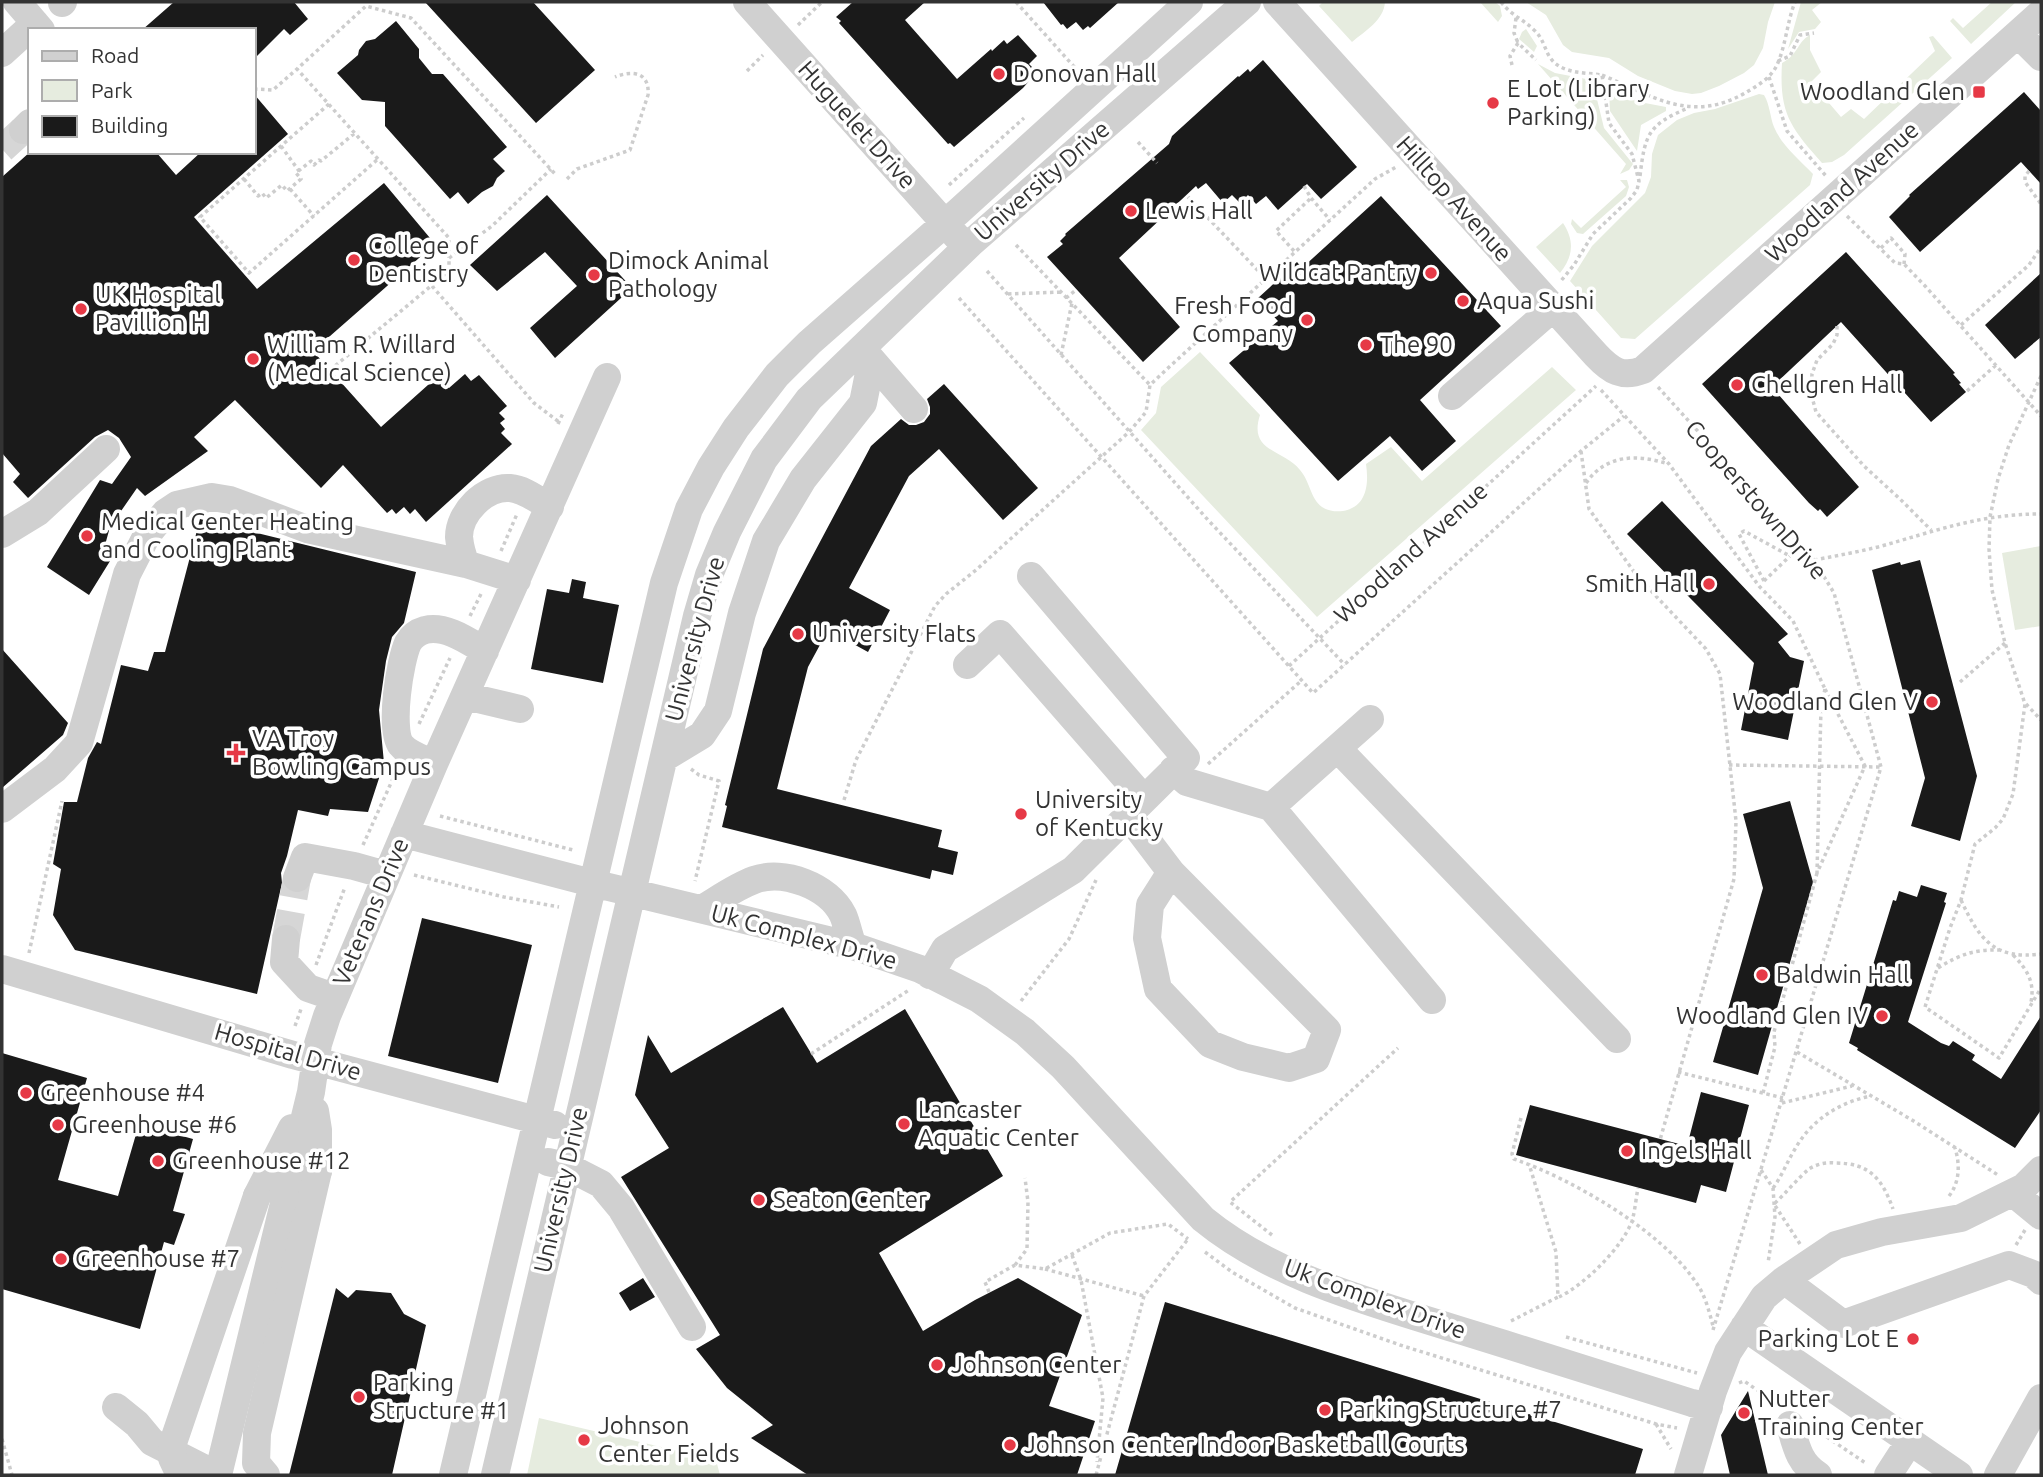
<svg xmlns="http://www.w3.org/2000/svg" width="2043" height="1477" font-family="Ubuntu,sans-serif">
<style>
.green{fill:#e6ecdf}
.building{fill:#1a1a1a}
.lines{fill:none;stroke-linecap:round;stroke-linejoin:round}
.minor-tunnel{stroke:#d6d6d6;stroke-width:28;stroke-dasharray:28 14;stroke-linecap:butt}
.path{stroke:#cdcdcd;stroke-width:3.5;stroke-dasharray:3.5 3.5;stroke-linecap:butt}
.minor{stroke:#d0d0d0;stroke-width:28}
.minor-bridge{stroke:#d0d0d0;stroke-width:28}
.poi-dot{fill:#e63946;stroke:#fff;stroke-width:2.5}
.labels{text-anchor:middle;stroke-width:7;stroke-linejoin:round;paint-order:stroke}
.poi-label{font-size:24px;fill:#333;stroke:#fff;text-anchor:start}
.street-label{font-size:24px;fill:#333;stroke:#fff}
</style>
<rect width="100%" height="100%" fill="#fff"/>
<path class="green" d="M1323,2H1385C1384,20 1365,31 1352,42L1319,6Z
M1480,2H1495L1500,6L1502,16L1498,22Z
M1526,2H1775L1768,22L1763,48L1754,65L1744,73L1719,86L1701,93L1692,94L1675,91L1638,76L1609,58L1572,52L1563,45L1546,15Z
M1801,2H1822L1812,10L1821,22L1815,29L1799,32L1788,49Z
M1992,2H2016L1971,44L1950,21L1953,18L1963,28Z
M1526,29L1537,46L1534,52L1519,39L1522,32Z
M1810,35V50L1821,72L1811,82L1841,117L1851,109L1864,119L1935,51L1929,37L1933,36L1952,58L1844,155L1832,162L1822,163C1790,127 1779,113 1782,63C1800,53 1796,43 1810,35Z
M1538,64L1555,73L1586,79L1594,87L1604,128L1633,164L1629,170L1620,174L1626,164Z
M1616,87L1645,103L1666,107V111L1641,125L1637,151L1610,111L1609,90Z
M1759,94L1764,95C1770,105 1770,117 1774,127C1782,146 1799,159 1813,174L1810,185L1635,339L1621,338L1570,281L1592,246L1645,193L1651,177L1652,154L1658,135L1677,120L1694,113L1715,109Z
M1620,180H1627L1629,187L1626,196L1583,234L1577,233L1571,224L1572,219L1581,228L1626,187Z
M1563,223C1575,241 1573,257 1560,273L1536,247Z
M1200,352L1260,415C1248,452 1283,449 1300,470C1310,481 1310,498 1322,507C1328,511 1336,512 1343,511C1367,507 1369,484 1366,464L1391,447L1422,481L1552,367L1576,390L1317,617L1141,430L1156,413L1161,387Z
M2041,546V626L2015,630L2002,553Z
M539,1418L716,1460L720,1475H527Z"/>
<path class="building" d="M174,2H294L308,19L290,35L284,29L254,59V30H142Z
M425,2H533L595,70L536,123Z
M853,2H925L905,20L957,79L991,49L992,51L1004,40L1007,44L1018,35L1037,56L1029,64L1037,72L1023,88L954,147L950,143L948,144L839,23L841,21L836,17Z
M1043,2H1119L1090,28L1088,26L1083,30L1076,22L1067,29L1063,24L1061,25Z
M396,21L419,49V58L432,74H443L507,147L493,159L505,171L497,178L493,186L482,192L468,204L458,192L450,199L385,126V102L362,100L337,73L358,55L359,50L366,41L375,39Z
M1263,60L1357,167L1321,199L1307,184L1278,210L1266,196L1256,204L1248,195L1240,203L1232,195L1223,203L1206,183L1198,189L1196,186L1119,258L1180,327L1143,362L1047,257L1063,244L1060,241L1066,235L1065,234L1169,144L1172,136L1238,76L1239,77L1248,69L1250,72Z
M2024,92L2041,111V184L2021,162L1920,252L1889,217L1910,196L1909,195Z
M254,94L288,134L194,217L257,289L384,183L435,244L313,351L381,427L438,376L449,388L465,374L471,381L479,375L507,406L499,413L505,419L500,423L505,429L501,433L512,444L426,522L415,509L410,514L404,507L396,514L392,509L387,513L343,465L321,488L235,400L194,437L208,451L145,496L137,488L110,527L105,545L115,553L89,595L47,567L100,480L112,484L131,457L119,438L108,430L95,437L28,498L13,482L20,474L2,453V177L30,152H156L176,175L201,152H254Z
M547,195L632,288L555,358L530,328L577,286L545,252L497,291L470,265Z
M1381,196L1501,326L1420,400L1456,441L1422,471L1390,436L1338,481L1229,363L1278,321L1257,299L1297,262L1302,268Z
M1846,252L1955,373L1953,374L1961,383L1959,384L1966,392L1931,422L1841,322L1772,387L1859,487L1827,517L1820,509L1818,511L1809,503L1702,384Z
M2041,273V337L2015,359L1985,325Z
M944,384L1038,488L1003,520L939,449L909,476L849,588L890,610L868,652L828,630L808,667L777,789L942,830L938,847L958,852L953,875L932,870L930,879L722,827L727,806L725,805L763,649L871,446L901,419L909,425H916L924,422L930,414V407L927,399Z
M1662,501L1788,634L1778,642L1790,657L1804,661L1788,740L1741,730L1754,663L1627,534Z
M200,519L416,572L404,623L392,637L386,661L379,710L384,763L368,812L330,809L328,816L298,810L287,856L281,873L282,883L257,994L75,950L53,915L61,869L53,864L64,802H77L88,758L97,742L101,744L121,665L148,671L154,652H165Z
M1920,560L1977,776L1960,841L1911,826L1925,778L1872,570L1900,562L1901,565Z
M572,579L586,582L583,598L619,605L603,683L531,669L547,589L569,593Z
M2,649L68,723L63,735L2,788Z
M1790,801L1813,882L1758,1075L1713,1062L1763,888L1743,814Z
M1921,885L1947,893L1944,902L1946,903L1908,1022L1941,1043L1949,1046L1953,1041L1975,1055L1972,1060L2001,1079L2041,1016V1110L2015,1148L1857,1050L1858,1048L1849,1043L1893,900L1896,901L1899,891L1917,897Z
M422,918L532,945L498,1083L388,1056Z
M783,1007L817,1063L905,1009L1003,1176L879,1253L923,1331L975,1300L1018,1278L1082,1315L1049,1406L1095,1421L1077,1475H808L751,1438L773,1425L727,1388L696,1349L720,1335L621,1177L669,1148L635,1095L648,1035L671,1073Z
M2,1053L87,1078L58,1180L118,1196L139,1124L193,1139L173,1211L185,1214L174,1245L164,1242L140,1329L2,1289Z
M1701,1092L1749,1105L1726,1192L1701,1185L1696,1203L1516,1155L1530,1105L1687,1146Z
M643,1278L655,1297L630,1311L619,1293Z
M336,1288L348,1298L356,1290L391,1293L404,1314L426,1325L392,1475H289Z
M1165,1302L1643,1449L1635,1475H1115Z
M1748,1391L1768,1475H1730L1721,1435Z"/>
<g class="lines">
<path class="minor-tunnel" d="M2,149L23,130
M286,939L297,878"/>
<path class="path" d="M1016,2L1077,70
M1501,2C1512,16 1523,19 1534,30C1542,37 1544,46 1548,54C1558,74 1582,72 1602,75L1609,123L1632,154L1639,181L1637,190L1631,198L1593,234L1574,265L1560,282
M1516,18L1514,33L1518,43
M798,25L822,2
M1778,61L1790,56L1800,35L1814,33
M1512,65L1510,56L1518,43L1536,60
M747,71L763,55
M1602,75C1652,96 1691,124 1745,93C1757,86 1771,78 1777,65C1786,45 1787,22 1795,2
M1769,77L1787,131L1826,176
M254,89L273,90L297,69
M329,104L200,217L249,273L378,159
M1138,142L1157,163
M281,146L299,171
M2029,171L2025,176V182L2041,204
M1640,176C1645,134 1648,125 1688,108
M244,179L258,196L262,193L266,198L282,185L287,191L301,179L296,173L311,161L314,165L319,160L321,161L355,133
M567,179L577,169L630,150L648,95C650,72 632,70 615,77
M949,185L1024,118
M1304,186L1311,198L1330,220
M290,189L314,216
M1188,197L1266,279
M1847,216L1895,263L1904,264L1926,287L2041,416
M1016,245L1150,385
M1881,248L1891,238L1905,254L1904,264
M1294,251L1276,231L1311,198
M449,258L492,226L551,169
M987,271L1208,520L1345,665
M446,274L460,288
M432,286L534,403L559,422
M1008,294L1061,292
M959,298L1313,693L1581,451L1624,416
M1066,298L1076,290
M1961,325L2029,265L2041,247
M1837,326V335L1833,344L1817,360L1812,374L1811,393L1816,412L1864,466L1900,499L1931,530
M1061,355L1072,303
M330,370L449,271V238L297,69L366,6L411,18L556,175
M2041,376L2009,445L1998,479L1990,517L1989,549L1992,590L2005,643L2025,704L2013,794L2003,819L1995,828L1975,844L1961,900L1950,928L1925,1007L1999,1058L2041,988
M1658,387L1814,560L1834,593L1881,767L1713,1330
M1601,390L1669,464L1759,586L1793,621L1825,689
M1967,391L1996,365
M558,424L563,413
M1581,451L1589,509L1637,576L1706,649L1720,674L1736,821L1734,879L1660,1140
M1586,483C1606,454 1638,454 1668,464
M501,551L517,514
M1814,560C1836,556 1857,552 1878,547C1936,531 1979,514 2041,514
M1764,581L1739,534L1744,531L1790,556L1800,547
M1764,581L1790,556
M470,616L482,592
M1289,666L1596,386
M1960,682L2005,643
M1825,689L1865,766L1817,873L1821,707Z
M2026,704L2041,720
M419,724L450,658
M1208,764L1301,681
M1729,765L1881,767
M691,769L699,775L719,781L695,881
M844,800L856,760L935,606L946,594L976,570L1129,432L1146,412L1150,385L1167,369L1375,179L1396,167
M440,816L573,850
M363,845L396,772
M414,875L504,897L559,907
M1961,900C1979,939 1994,960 2041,954
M29,953L62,801
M2013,955C2027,969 2035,982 2031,1002
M316,965L345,887
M1938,968C1959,955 1974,949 2000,950
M1021,1001L1069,939L1096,880
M295,1026L301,1009
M1797,1052L1912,1120L1998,1175
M811,1054L909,990
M1678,1072L1783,1098
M1763,1093L1775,1047L1774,1032L1817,873
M1782,1103L1852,1086
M1521,1118L1512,1154L1514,1159C1572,1179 1660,1230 1695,1281C1705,1294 1709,1311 1713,1326
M1761,1170L1773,1188L1775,1217L1768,1263
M1773,1188C1782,1176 1787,1162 1795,1149C1811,1120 1840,1102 1871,1096
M1949,1196C1960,1182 1960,1164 1955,1148
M1272,1235L1230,1202L1398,1048
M1800,1244L1774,1204C1785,1194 1799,1177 1809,1169C1817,1164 1826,1162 1835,1163C1869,1163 1882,1178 1893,1209
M2016,1245L2025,1230
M1205,1252L1232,1272L1295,1308L1403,1346L1656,1424L1677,1428
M1072,1255L1081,1280L1103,1398L1097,1462
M1015,1265L1027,1249L1028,1202L1025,1178
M1045,1269L1144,1296
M989,1292L985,1282L1015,1265L1045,1269L1110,1233L1168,1224L1188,1239
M1559,1297C1584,1285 1622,1248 1632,1221C1635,1211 1636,1198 1638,1188
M1511,1321L1558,1297L1556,1252L1529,1164
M1566,1337L1697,1373
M1739,1383L1744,1381L1780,1406
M1656,1424L1671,1449
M1815,1429L1867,1464
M2,1439L12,1475
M1096,1475L1144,1296L1188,1239"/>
<path class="minor" d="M17,2L41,30
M747,2L958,238
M1277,2L1596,355C1611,371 1622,378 1643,370L2041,13
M62,3L63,2
M2018,34L2041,57
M2,53L35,23
M23,130L30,123
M863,350L914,409
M1452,396L1553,308
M2,534L38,512L106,449
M466,564C462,555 460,547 459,537C459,513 485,486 510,488C524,489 538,500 550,507
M967,665L1000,634L1144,799
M465,696L520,709
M1370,719L1271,807L1432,1000
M1338,749L1617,1039
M664,758L702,735L718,711L742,613L766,541L803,479L863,403L869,373L867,355
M434,764C424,759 408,754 401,745C389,729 400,660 408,643C412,636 418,632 425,630C446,625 468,641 485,651
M1173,770L1187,782L1271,807
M2,809L55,769L79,743L127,574L147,535L165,513L177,505L212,497L230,500L307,529L466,564L517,580
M1127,814L1171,872L1150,905L1147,938L1158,989L1210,1044L1243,1057L1289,1068L1316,1059L1327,1030L1171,872
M404,834L592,883L853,946L920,969L979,999L1025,1032L1063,1067L1203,1219C1275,1278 1371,1302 1459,1330C1537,1354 1615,1379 1692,1403L1709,1407
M297,878L305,857L354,866L386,875
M702,909C719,899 735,887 754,880C783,869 829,886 843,915C847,924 849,936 853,946
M286,939L284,962L308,988L334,997
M2,969L293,1055L555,1125
M930,975L945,949L1073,870L1186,758L1031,576
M315,1111L318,1130V1171
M548,1162L566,1166L601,1184L621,1208L692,1327
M2013,1193L2041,1216
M257,1196L292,1128
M1784,1280L1843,1324L2009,1265L2033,1274L2041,1281
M1744,1327L1959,1475
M116,1407L137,1424L152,1442L217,1475
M1790,1425C1796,1446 1799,1463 1818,1475
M218,1475L311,1092L318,1044L327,1016L434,764L607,377
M453,1475L664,583L689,509L711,467L736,428L777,375L809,343L959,211L1189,2
M495,1475L697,616L709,575L727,532L764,459L809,399L971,243L1247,2
M1688,1475L1713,1391L1728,1352L1764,1297L1784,1280L1836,1245L1882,1232L1961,1218L2024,1187L2041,1170
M1888,1475L1910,1441
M1998,1475L2041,1398"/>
<path class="minor-bridge" d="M186,1475L179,1473L172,1458L173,1443L257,1196
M266,1475L256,1463L257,1433L318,1171"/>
</g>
<g class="poi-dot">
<circle cx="999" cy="74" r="7"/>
<rect x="1972" y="85" width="14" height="14" rx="3.5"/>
<circle cx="1493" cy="103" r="7"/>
<circle cx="1131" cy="211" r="7"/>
<circle cx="354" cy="260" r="7"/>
<circle cx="1431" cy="273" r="7"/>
<circle cx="594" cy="275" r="7"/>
<circle cx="1463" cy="301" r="7"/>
<circle cx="81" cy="309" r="7"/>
<circle cx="1307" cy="320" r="7"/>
<circle cx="1366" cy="345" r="7"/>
<circle cx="253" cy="359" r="7"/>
<circle cx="1737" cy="385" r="7"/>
<circle cx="87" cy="536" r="7"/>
<circle cx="1709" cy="584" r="7"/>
<circle cx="798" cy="634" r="7"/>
<circle cx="1932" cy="702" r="7"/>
<path d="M232.5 742.5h7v7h7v7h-7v7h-7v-7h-7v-7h7z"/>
<circle cx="1021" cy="814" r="7"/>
<circle cx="1762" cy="975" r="7"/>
<circle cx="1882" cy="1016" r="7"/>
<circle cx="26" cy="1093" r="7"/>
<circle cx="904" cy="1124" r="7"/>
<circle cx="58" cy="1125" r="7"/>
<circle cx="1627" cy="1151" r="7"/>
<circle cx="158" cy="1161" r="7"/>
<circle cx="759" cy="1200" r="7"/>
<circle cx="61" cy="1259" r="7"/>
<circle cx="1913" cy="1339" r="7"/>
<circle cx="937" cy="1365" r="7"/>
<circle cx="359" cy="1397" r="7"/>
<circle cx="1325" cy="1410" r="7"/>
<circle cx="1744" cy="1413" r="7"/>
<circle cx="584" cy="1440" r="7"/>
<circle cx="1010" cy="1445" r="7"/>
</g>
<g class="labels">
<g class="poi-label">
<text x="1013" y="82">Donovan Hall</text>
<text x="1507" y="97">E Lot (Library<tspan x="1507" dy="28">Parking)</tspan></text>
<text x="1965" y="100" text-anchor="end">Woodland Glen</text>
<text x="1145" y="219">Lewis Hall</text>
<text x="368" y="254">College of<tspan x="368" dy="28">Dentistry</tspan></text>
<text x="608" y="269">Dimock Animal<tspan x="608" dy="28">Pathology</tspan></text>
<text x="1417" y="281" text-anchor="end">Wildcat Pantry</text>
<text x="95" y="303">UK Hospital<tspan x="95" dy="28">Pavillion H</tspan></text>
<text x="1477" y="309">Aqua Sushi</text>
<text x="1293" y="314" text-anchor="end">Fresh Food<tspan x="1293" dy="28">Company</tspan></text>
<text x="267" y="353">William R. Willard<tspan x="267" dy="28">(Medical Science)</tspan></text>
<text x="1380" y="353">The 90</text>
<text x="1751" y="393">Chellgren Hall</text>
<text x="101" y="530">Medical Center Heating<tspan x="101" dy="28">and Cooling Plant</tspan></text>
<text x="1695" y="592" text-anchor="end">Smith Hall</text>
<text x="812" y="642">University Flats</text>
<text x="1918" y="710" text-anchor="end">Woodland Glen V</text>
<text x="252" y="747">VA Troy<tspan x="252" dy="28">Bowling Campus</tspan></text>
<text x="1035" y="808">University<tspan x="1035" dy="28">of Kentucky</tspan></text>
<text x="1776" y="983">Baldwin Hall</text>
<text x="1868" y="1024" text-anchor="end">Woodland Glen IV</text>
<text x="40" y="1101">Greenhouse #4</text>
<text x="918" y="1118">Lancaster<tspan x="918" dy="28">Aquatic Center</tspan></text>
<text x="72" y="1133">Greenhouse #6</text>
<text x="1641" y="1159">Ingels Hall</text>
<text x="172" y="1169">Greenhouse #12</text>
<text x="773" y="1208">Seaton Center</text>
<text x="75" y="1267">Greenhouse #7</text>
<text x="1899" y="1347" text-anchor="end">Parking Lot E</text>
<text x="951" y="1373">Johnson Center</text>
<text x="373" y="1391">Parking<tspan x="373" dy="28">Structure #1</tspan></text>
<text x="1758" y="1407">Nutter<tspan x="1758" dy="28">Training Center</tspan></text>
<text x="1339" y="1418">Parking Structure #7</text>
<text x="598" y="1434">Johnson<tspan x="598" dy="28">Center Fields</tspan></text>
<text x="1024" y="1453">Johnson Center Indoor Basketball Courts</text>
</g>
<g class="street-label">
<text transform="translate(857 125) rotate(48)" y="8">Huguelet Drive</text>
<text transform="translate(1042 181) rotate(-41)" y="8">University Drive</text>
<text transform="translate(1842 192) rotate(-42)" y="8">Woodland Avenue</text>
<text transform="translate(1454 199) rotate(48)" y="8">Hilltop Avenue</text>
<text transform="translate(1756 500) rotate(49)" y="8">CooperstownDrive</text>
<text transform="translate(1411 553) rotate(-42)" y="8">Woodland Avenue</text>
<text transform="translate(695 639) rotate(-75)" y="8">University Drive</text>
<text transform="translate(371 912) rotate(-67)" y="8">Veterans Drive</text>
<text transform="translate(804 937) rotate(15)" y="8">Uk Complex Drive</text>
<text transform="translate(288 1052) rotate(16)" y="8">Hospital Drive</text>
<text transform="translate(561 1190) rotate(-77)" y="8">University Drive</text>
<text transform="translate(1375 1299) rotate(20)" y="8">Uk Complex Drive</text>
</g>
</g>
<rect width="2043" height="1477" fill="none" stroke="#333333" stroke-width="7"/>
<rect x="28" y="28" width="228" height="126" fill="#ffffff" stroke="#adadad" stroke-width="2"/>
<rect x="42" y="51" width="35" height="10" fill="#d0d0d0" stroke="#adadad" stroke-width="2"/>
<text x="91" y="63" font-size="21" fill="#333333">Road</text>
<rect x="42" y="80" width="35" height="21" fill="#e6ecdf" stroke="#adadad" stroke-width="2"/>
<text x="91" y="98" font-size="21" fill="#333333">Park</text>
<rect x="42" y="116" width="35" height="21" fill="#1a1a1a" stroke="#adadad" stroke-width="2"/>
<text x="91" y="133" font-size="21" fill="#333333">Building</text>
</svg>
